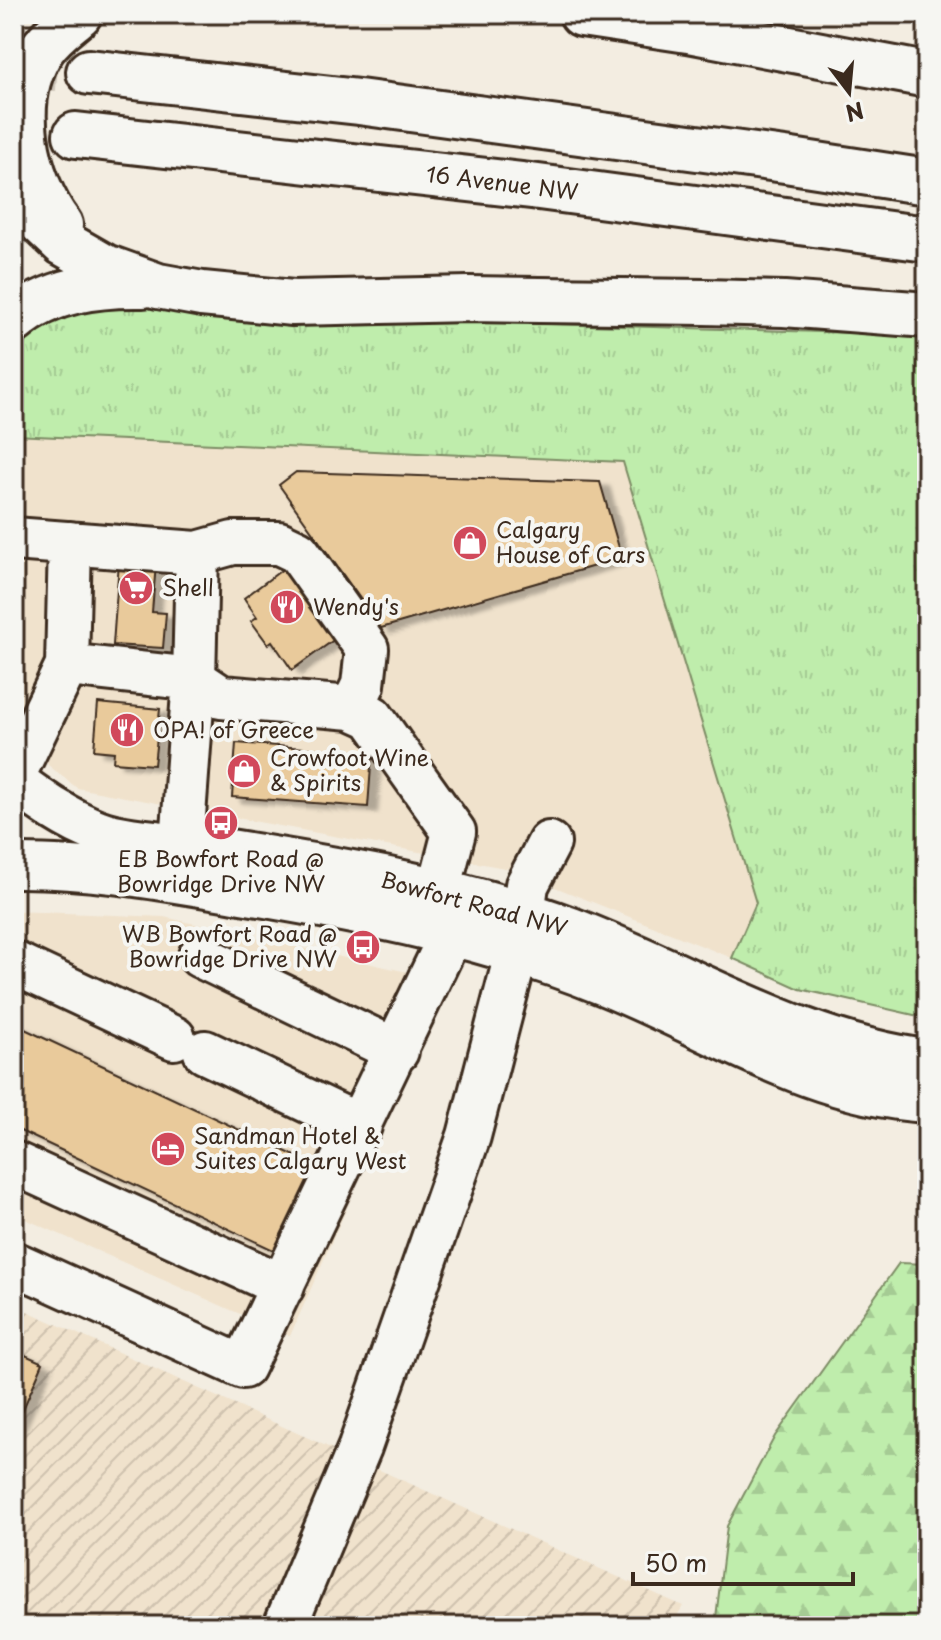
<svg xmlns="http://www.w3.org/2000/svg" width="941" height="1640" font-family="'Playpen Sans',sans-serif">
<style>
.built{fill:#f0e2cc}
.industrial{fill:url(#industrial-furrows)}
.grass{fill:url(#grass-tufts);stroke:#7d8c65;stroke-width:2}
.forest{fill:url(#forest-firs);stroke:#7d8c65;stroke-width:2}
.building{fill:#e9ca9b;stroke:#3b2a1e;stroke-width:2;filter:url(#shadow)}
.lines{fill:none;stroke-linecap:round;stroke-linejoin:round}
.highway-tunnel{stroke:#cec6ba;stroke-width:44;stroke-dasharray:44 22;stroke-linecap:butt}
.minor-casing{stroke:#3b2a1e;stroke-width:48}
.highway-casing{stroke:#3b2a1e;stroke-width:50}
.minor{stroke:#f6f6f2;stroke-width:42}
.highway{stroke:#f6f6f2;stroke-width:44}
.labels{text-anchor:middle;stroke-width:8;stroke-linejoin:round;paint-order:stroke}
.street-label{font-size:22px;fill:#3b2a1e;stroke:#f6f6f2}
.poi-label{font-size:22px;fill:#3b2a1e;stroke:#f6f6f2;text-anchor:start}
</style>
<defs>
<pattern id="industrial-furrows" width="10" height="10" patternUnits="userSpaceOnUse" patternTransform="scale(2)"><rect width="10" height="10" fill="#f0e2cc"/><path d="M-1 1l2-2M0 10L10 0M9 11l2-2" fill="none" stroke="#cfc2af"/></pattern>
<pattern id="grass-tufts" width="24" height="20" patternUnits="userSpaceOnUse" patternTransform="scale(2)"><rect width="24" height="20" fill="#bfedac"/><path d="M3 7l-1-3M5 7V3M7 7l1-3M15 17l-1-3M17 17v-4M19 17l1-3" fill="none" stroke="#a5cb94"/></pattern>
<pattern id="forest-firs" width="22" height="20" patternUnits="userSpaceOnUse" patternTransform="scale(2)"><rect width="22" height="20" fill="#bfedac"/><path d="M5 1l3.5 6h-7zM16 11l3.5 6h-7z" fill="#a5cb94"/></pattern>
<filter id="shadow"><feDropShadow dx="9" dy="5" stdDeviation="2" flood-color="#0004"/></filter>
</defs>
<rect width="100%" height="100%" fill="#f3ede1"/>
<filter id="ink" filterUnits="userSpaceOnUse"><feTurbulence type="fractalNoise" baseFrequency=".0125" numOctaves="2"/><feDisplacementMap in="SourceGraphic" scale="16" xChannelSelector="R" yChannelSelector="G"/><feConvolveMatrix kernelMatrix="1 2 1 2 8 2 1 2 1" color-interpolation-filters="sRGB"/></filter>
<g filter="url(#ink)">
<path class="built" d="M14,435L623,462L756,903L732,958L510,869L77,788L48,765L14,708Z
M14,911L164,917L447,981L290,1336L14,1214Z"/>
<path class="industrial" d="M14,1305L306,1437L683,1606L671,1626H14Z"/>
<path class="grass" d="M107,295L308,317L927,335V1018L800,989L732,958L756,903L623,462L14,435V356L25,334Z"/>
<path class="forest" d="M899,1263L927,1264V1626H715L727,1526L775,1436Z"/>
<path class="building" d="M296,472L600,482L622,558L381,628L279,485Z
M119,562L156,564L152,612L166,613L163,648L113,645Z
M291,563L342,634L292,670L272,641L268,644L251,621L257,617L244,598Z
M98,703L160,709L154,765L113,762L114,752L94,750Z
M236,743L372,753L368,807L232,797Z
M14,1024L323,1169L282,1254L14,1128Z
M14,1350L43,1363L14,1430Z"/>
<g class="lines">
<path class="highway-tunnel" d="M14,65L89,72"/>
<g class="minor-casing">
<path id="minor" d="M14,539L197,553L194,679L182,843
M197,553L233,543H279L298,552L367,649L363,685L352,708
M67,665L70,543
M14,775L67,665L194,679L221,697L352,708L372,717L454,832L439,890
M14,781C40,800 67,820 97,831C124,842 179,843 211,848C328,867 459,887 571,929C690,974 799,1045 927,1061
M14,866C86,865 165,879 236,891C362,912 487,936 605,984C712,1027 808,1094 927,1101
M523,914L527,885L549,843
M200,956L397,1051
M14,963L174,1038
M205,1052L360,1126
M14,1163L283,1286
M14,1263L243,1367L451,934
M285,1626L360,1447L469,1136L517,951"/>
</g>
<g class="highway-casing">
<path id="highway" d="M582,14L688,30L927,75
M89,72L359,102L785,160L927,182
M76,135L531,186L927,239
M14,197L63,243L105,267L158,286L202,294L293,303L469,299L704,302L784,304L927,315
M60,225C25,178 8,100 43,48C53,34 66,25 79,14
M14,321C49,290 97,284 143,285"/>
</g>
<use href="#minor" class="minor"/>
<use href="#highway" class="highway"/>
</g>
</g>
<defs>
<g id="shop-disc" transform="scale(1.8)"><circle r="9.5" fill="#d1495b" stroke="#f6f6f2"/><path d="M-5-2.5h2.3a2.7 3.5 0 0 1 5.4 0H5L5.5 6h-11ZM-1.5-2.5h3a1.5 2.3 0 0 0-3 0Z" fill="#fff"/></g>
<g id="supermarket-disc" transform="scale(1.8)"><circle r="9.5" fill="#d1495b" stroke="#f6f6f2"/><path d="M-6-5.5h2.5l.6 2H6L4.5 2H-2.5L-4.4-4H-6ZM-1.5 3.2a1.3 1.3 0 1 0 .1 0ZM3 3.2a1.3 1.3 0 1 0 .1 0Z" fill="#fff"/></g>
<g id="restaurant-disc" transform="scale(1.8)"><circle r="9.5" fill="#d1495b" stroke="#f6f6f2"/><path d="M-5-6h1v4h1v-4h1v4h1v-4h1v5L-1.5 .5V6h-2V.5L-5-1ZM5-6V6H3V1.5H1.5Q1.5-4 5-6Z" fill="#fff"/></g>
<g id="bus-disc" transform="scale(1.8)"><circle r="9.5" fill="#d1495b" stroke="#f6f6f2"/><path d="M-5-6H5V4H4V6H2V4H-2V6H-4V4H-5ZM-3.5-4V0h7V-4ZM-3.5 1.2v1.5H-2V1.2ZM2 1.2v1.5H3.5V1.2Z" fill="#fff"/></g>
<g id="hotel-disc" transform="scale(1.8)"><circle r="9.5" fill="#d1495b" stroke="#f6f6f2"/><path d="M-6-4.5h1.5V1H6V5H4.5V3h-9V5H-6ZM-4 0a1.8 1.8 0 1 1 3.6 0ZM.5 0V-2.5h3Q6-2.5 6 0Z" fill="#fff"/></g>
</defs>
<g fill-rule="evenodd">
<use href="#shop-disc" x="470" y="543"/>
<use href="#supermarket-disc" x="136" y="588"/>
<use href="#restaurant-disc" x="287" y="607"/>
<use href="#restaurant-disc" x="127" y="730"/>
<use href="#shop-disc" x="244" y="771"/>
<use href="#bus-disc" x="221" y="823"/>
<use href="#bus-disc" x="363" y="947"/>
<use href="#hotel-disc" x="168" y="1149"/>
</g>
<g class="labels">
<g class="street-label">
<text transform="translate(502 183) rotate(7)" y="8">16 Avenue NW</text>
<text transform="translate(474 904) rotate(15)" y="8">Bowfort Road NW</text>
</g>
<g class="poi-label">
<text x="496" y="538">Calgary<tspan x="496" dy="25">House of Cars</tspan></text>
<text x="162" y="596">Shell</text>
<text x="313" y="615">Wendy's</text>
<text x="153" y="738">OPA! of Greece</text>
<text x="270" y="766">Crowfoot Wine<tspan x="270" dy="25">&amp; Spirits</tspan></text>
<text x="221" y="867" text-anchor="middle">EB Bowfort Road @<tspan x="221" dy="25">Bowridge Drive NW</tspan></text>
<text x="337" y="942" text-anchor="end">WB Bowfort Road @<tspan x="337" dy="25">Bowridge Drive NW</tspan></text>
<text x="194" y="1144">Sandman Hotel &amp;<tspan x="194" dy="25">Suites Calgary West</tspan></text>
</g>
</g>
<rect width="941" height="1640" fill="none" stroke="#f6f6f2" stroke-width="48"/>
<rect x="24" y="24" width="893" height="1592" fill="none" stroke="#3b2a1e" stroke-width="3" filter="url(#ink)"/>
<g transform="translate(849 92) rotate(164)" stroke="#f6f6f2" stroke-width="6" paint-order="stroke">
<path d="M0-6L14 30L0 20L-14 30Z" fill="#3b2a1e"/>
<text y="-12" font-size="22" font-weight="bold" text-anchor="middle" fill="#3b2a1e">N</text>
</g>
<path d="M633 1572v12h220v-12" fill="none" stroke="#3b2a1e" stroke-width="4"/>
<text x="645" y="1572" font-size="24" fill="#3b2a1e" stroke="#f6f6f2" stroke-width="6" paint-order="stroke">50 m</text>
</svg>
